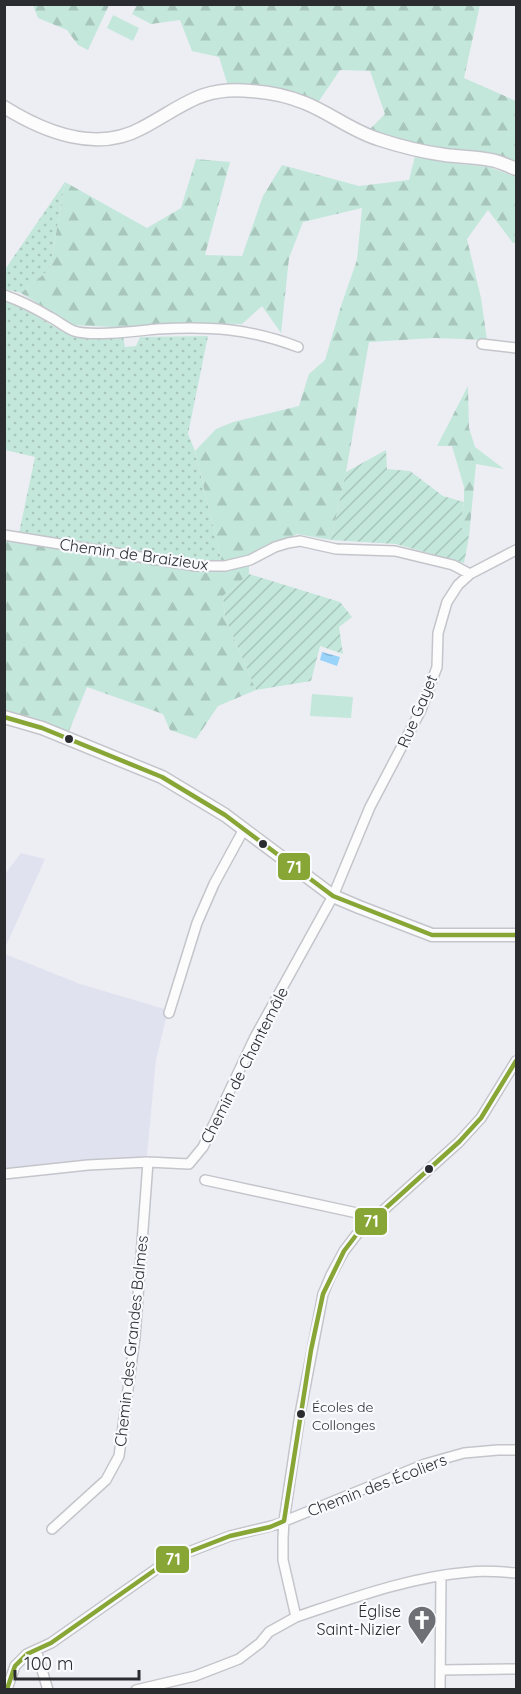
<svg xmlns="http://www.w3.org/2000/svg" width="521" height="1694" font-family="Quicksand,sans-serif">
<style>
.built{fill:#e0e2ef}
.grass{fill:url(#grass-dots)}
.forest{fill:url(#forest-firs)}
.garden{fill:url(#garden-furrows)}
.pitch{fill:#c3e7da}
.water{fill:url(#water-waves)}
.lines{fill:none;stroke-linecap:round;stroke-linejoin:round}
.street-casing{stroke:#c4c5ca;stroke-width:12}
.secondary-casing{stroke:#c4c5ca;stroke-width:15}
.street{stroke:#fcfcfd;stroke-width:9}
.secondary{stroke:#fcfcfd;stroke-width:12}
.bus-1-casing{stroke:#f9fafe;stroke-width:9}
.bus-1{stroke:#88a635;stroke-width:4.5}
.bus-dot{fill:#2b2c30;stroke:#f9fafe;stroke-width:2}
.labels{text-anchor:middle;stroke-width:4.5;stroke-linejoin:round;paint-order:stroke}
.bus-label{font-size:14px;fill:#2b2c30;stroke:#f9fafe;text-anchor:start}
.street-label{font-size:16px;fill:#2b2c30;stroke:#f9fafe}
.poi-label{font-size:16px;fill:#2b2c30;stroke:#f9fafe;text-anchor:end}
.line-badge{stroke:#f9fafe;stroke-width:2}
.badge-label{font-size:16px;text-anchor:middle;font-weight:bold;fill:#fff}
</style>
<defs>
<pattern id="grass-dots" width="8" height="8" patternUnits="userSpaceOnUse" patternTransform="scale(1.5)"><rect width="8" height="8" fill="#c3e7da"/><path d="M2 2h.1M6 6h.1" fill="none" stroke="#a8c6bb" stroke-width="1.8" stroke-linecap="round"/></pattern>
<pattern id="forest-firs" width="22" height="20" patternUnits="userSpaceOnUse" patternTransform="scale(1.5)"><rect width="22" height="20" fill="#c3e7da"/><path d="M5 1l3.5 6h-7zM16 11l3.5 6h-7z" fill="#a8c6bb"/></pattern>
<pattern id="garden-furrows" width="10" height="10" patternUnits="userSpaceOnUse" patternTransform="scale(1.5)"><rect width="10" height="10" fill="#c3e7da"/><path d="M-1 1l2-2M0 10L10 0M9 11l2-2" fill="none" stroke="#a8c6bb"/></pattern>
<pattern id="water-waves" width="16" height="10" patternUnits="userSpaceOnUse" patternTransform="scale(1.5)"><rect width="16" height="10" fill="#9ad3fa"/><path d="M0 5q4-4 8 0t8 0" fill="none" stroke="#85b5d7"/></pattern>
</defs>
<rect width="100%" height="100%" fill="#edeef4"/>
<path class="built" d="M21,853L45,859L5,948V874Z
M5,954L80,984L168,1010L156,1060L147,1155L145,1157L97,1159L5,1168Z"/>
<path class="grass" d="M65,182L50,269L21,293L5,289L4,267L6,268Z
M5,302L20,306L63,332L74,337H123L125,347L136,346L140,337L208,336L188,434L195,451L222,563L196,562L19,533L35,457L5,450Z"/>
<path class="forest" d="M137,4L480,5L464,78L516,101V154L514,163L444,150L368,131L385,114L370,71L340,70L317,104L296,93L266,85L227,83L219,57L192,51L180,20L151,24L132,14Z
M33,5H109L88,50L78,45L67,30L38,18Z
M415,156L442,162L489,167L516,177V243H513L488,210L467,239L481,298L487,340L434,338L369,342L346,472L331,540L297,534L250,556L222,563L195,451L216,429L233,422L299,406L309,374L325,360L341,306L357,260L362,208L303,222L289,258L281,333L262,306L242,324L180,323L131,328L73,325L21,293L50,269L65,182L147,228L181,208L196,159L230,162L205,255L242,256L263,196L282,165L359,186L409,180Z
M468,386L469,428L475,447L504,469L476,464L469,537L460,526L464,502V487L452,446H437Z
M4,541L196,569L249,564V574L223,596L225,617L256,690L218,706L196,739L170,730L163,714L87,687L69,731L5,710Z"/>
<path class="garden" d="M386,450L387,469L410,471L443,496L464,502L460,526L469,537L464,563L396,544L331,540L346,472Z
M249,574L340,602L352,617L339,627L343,654L320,646L311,681L256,690L225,617L223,596Z"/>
<path class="pitch" d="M113,15L139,28L133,41L107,28Z
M312,694L353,697L351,718L310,716Z"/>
<path class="water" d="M322,652L340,657L337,666L320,660Z"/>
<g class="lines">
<g class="street-casing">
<path id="street" d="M4,295C21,301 35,308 50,317C58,321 66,328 74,331C92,337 137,331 157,329C209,326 248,328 298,347
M482,344L516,348
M4,535L196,566H225L250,560L275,547L288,543L300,541L336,549L395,551L453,565L470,574
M169,1013L197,923L214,884L244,829
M4,1174L88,1165L148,1162L189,1164L203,1147L255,1037L333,896L370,807L421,710L437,667L438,633L447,602L458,585L470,574L516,550
M205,1180L357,1213L374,1219
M52,1529L106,1480L119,1456L135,1337L148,1162
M296,1617L283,1560V1538L284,1521L300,1414L323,1294L331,1275L344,1251L357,1234L459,1142L481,1118L516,1061
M36,1650L48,1690
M441,1670L516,1669
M7,1689L15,1666L27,1654L51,1643L162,1565L186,1553L230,1536L275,1525L425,1464L464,1453L498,1450H516
M136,1690L195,1676L239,1659L260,1643L269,1632L296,1617C353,1598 409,1577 470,1572C485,1570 501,1572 516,1573
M440,1690L441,1576"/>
</g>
<g class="secondary-casing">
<path id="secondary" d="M4,107C44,132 97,153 142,128C184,106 200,86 251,91C269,92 288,96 305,103C330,113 352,131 378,139C399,146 423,152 445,155C460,157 476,157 491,160C499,161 508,166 516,169
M4,717L42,728L162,777L225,815L333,896L359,907L432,935H516"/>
</g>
<use href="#street" class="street"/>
<use href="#secondary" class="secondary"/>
<g class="bus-1-casing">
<path id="bus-1" d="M4,717L42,728L162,777L225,815L333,896L432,935H516
M4,1689H7L15,1666L27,1654L51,1643L162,1565L186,1553L230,1536L270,1527L284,1521L311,1350L323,1294L344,1251L357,1234L459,1142L481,1118L516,1061"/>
</g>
<use href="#bus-1" class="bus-1"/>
</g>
<defs>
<g id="church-pin" transform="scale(1.5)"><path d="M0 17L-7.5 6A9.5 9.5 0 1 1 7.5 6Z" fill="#6f7075" stroke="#f9fafe"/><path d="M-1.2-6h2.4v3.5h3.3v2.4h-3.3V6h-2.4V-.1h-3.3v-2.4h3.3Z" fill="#fff"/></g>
</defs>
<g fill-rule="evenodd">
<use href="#church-pin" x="422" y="1620"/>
</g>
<g class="bus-dot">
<circle cx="69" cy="739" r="5"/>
<circle cx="263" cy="844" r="5"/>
<circle cx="429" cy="1169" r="5"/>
<circle cx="301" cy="1414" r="5"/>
</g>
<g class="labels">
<g class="bus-label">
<text x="312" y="1412">Écoles de<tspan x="312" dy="18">Collonges</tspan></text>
</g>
<g class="street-label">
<text transform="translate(134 554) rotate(8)" y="6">Chemin de Braizieux</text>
<text transform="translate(417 711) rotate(-67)" y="6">Rue Gayet</text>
<text transform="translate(244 1065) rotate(-63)" y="6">Chemin de Chantemâle</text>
<text transform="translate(131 1341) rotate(-84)" y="6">Chemin des Grandes Balmes</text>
<text transform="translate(377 1485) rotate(-21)" y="6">Chemin des Écoliers</text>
</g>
<g class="poi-label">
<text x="401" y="1617">Église<tspan x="401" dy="18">Saint-Nizier</tspan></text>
</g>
</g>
<g class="line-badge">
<rect x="277" y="852" width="34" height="29" rx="6" fill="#88a635"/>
<rect x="354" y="1207" width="34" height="29" rx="6" fill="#88a635"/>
<rect x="155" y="1545" width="35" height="29" rx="6" fill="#88a635"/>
</g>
<g class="badge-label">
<text x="294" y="873">71</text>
<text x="371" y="1227">71</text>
<text x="173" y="1565">71</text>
</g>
<rect width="521" height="1694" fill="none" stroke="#2b2c30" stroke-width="12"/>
<path d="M15 1670v9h124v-9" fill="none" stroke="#2b2c30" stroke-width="3"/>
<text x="24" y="1670" font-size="18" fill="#2b2c30" stroke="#f9fafe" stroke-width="4.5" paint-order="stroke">100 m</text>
</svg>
